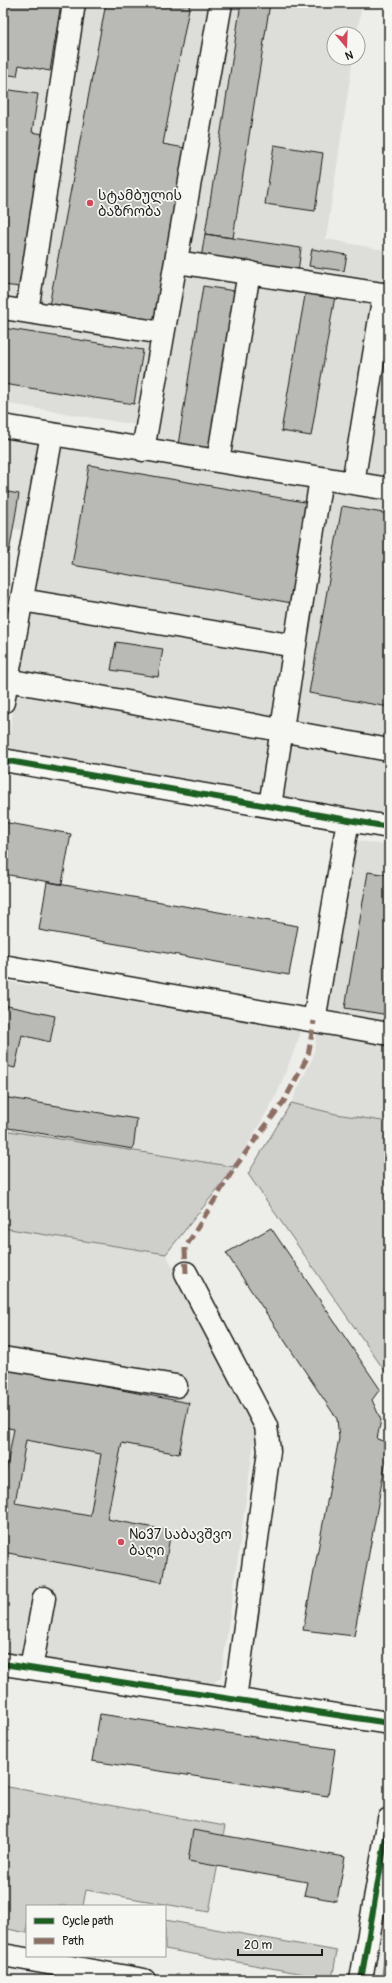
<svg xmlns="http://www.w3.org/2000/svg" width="392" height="1983" font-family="Pangolin,'Noto Sans Georgian',sans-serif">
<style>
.built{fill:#ddddda}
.green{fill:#cececb;stroke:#757574}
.building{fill:#b9b9b6;stroke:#1c1c1c;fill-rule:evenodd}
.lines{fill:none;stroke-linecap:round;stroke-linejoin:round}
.minor-casing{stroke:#1c1c1c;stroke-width:25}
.major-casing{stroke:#1c1c1c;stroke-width:25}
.minor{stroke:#f6f6f2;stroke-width:22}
.major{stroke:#f6f6f2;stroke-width:22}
.quiet{stroke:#8d6e63;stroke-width:5;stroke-dasharray:10 5;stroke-linecap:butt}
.cycleway-casing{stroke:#f6f6f2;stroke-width:8}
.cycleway{stroke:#1b5e20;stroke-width:6}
.poi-dot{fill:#d1495b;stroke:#f6f6f2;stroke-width:1.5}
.labels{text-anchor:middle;stroke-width:3.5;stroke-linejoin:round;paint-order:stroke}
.poi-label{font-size:14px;fill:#1c1c1c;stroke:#f6f6f2;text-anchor:start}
</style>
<rect width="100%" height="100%" fill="#edede9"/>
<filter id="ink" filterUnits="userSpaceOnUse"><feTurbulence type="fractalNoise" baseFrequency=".025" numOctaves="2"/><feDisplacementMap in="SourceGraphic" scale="8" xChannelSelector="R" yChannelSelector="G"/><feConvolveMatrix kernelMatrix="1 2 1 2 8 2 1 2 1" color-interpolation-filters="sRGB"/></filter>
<g filter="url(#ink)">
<path class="built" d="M3,3H208L142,426L3,403Z
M219,3H362L357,34H334V58H353L326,239L389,251V487L146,444Z
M3,433L389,498V819L6,754L43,533L3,527Z
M354,840L389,846V1026L323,1015Z
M3,981L302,1030L277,1094L235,1167L3,1130Z
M317,1032L389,1045V1122L336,1114L291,1103L313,1057Z
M3,1228L166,1254L256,1428L221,1677L212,1684L3,1656Z"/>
<path class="green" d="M291,1103L336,1114L389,1122V1377L248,1174Z
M3,1130L235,1167L166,1254L3,1228Z
M3,1786L225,1826L209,1912L86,1890L83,1906H27V1933L3,1928L5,1876H3Z
M165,1920L337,1951L332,1979L165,1949Z
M389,1934V1980H381Z"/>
<path class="building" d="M3,3H61L50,71L19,65L17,76L3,74Z
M106,3H190L163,144L190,149L155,331L48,311Z
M241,3H270L233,238L205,234Z
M319,3H348L347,7Z
M3,89L38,94L32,132L43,134L20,287L3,285Z
M274,145L323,153L315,211L265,204Z
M205,234L301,248L298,273L201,258Z
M312,249L347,255L344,271L309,266Z
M203,286L241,292L216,451L178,445Z
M306,290L335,296L311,436L281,431Z
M3,328L143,350L134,404L3,384Z
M89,465L310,503L292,603L72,565Z
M3,491L19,494L9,553L3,552Z
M342,506L389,514V707L309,693Z
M116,642L163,649L158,677L111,670Z
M3,822L71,834L62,884L3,874Z
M368,872L389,875V1015L345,1008Z
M47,882L298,926L289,975L39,930Z
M3,1005L55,1016L50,1042L22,1035L15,1068L3,1065Z
M3,1097L137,1119L133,1149L3,1127Z
M271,1228L380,1389L372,1400L381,1420L377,1439L389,1443L354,1636L303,1630L339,1438L337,1419L226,1253Z
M3,1367L189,1403L179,1454L122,1443L107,1519L171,1531L162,1582L3,1552V1487L14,1429L3,1427ZM26,1440L101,1454L90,1516L15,1503Z
M100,1714L335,1749L328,1796L92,1761Z
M193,1830L345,1857L337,1901L304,1895L307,1882L188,1861Z"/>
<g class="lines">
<g class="minor-casing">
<path id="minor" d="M177,262L389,295
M3,308L163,333
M27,311L74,3
M3,426L389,489
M143,450L221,3
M218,461L249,272
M353,483L384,294
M22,600L295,646
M7,680L389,750
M3,702L52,434
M3,760L389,827
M270,806L321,478
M3,966L389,1034
M314,1021L348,820
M186,1273L266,1426L269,1451L235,1699
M3,1358L176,1386
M3,1664L389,1723
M31,1668L44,1598
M361,1980L389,1819"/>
</g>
<g class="major-casing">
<path id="major" d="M3,1955L144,1980"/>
</g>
<use href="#minor" class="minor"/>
<use href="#major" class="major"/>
<path class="quiet" d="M186,1273L185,1248L235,1167L284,1101L308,1056L314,1021"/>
<g class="cycleway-casing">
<path id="cycleway" d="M3,760L389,827
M3,1664L389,1723
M361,1980L389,1819"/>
</g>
<use href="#cycleway" class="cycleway"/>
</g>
</g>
<g class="poi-dot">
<circle cx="90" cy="203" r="4"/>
<circle cx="121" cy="1542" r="4"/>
</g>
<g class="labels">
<g class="poi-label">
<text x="98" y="200">სტამბულის<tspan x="98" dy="16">ბაზრობა</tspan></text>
<text x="129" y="1539">№37 საბავშვო<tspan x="129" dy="16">ბაღი</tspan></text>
</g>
</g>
<rect width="392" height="1983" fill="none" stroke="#f6f6f2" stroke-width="16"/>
<rect x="8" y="8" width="376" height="1967" fill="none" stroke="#1c1c1c" stroke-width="1.5" filter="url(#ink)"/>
<rect x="26" y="1905" width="140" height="52" fill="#f6f6f2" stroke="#9f9f9c"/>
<rect x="34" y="1918" width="20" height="6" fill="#1b5e20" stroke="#9f9f9c"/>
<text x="62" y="1925" font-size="12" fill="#1c1c1c">Cycle path</text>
<rect x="34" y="1938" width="20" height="6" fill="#8d6e63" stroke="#9f9f9c"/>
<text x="62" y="1945" font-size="12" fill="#1c1c1c">Path</text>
<g transform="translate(346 46) rotate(161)"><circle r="19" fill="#f6f6f2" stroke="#9f9f9c"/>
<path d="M0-3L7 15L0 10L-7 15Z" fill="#d1495b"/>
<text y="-6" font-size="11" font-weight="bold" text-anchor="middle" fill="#1c1c1c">N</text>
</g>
<path d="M238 1949v6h84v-6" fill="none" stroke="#1c1c1c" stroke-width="2"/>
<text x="244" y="1949" font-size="12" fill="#1c1c1c" stroke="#f6f6f2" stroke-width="3" paint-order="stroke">20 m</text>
</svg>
